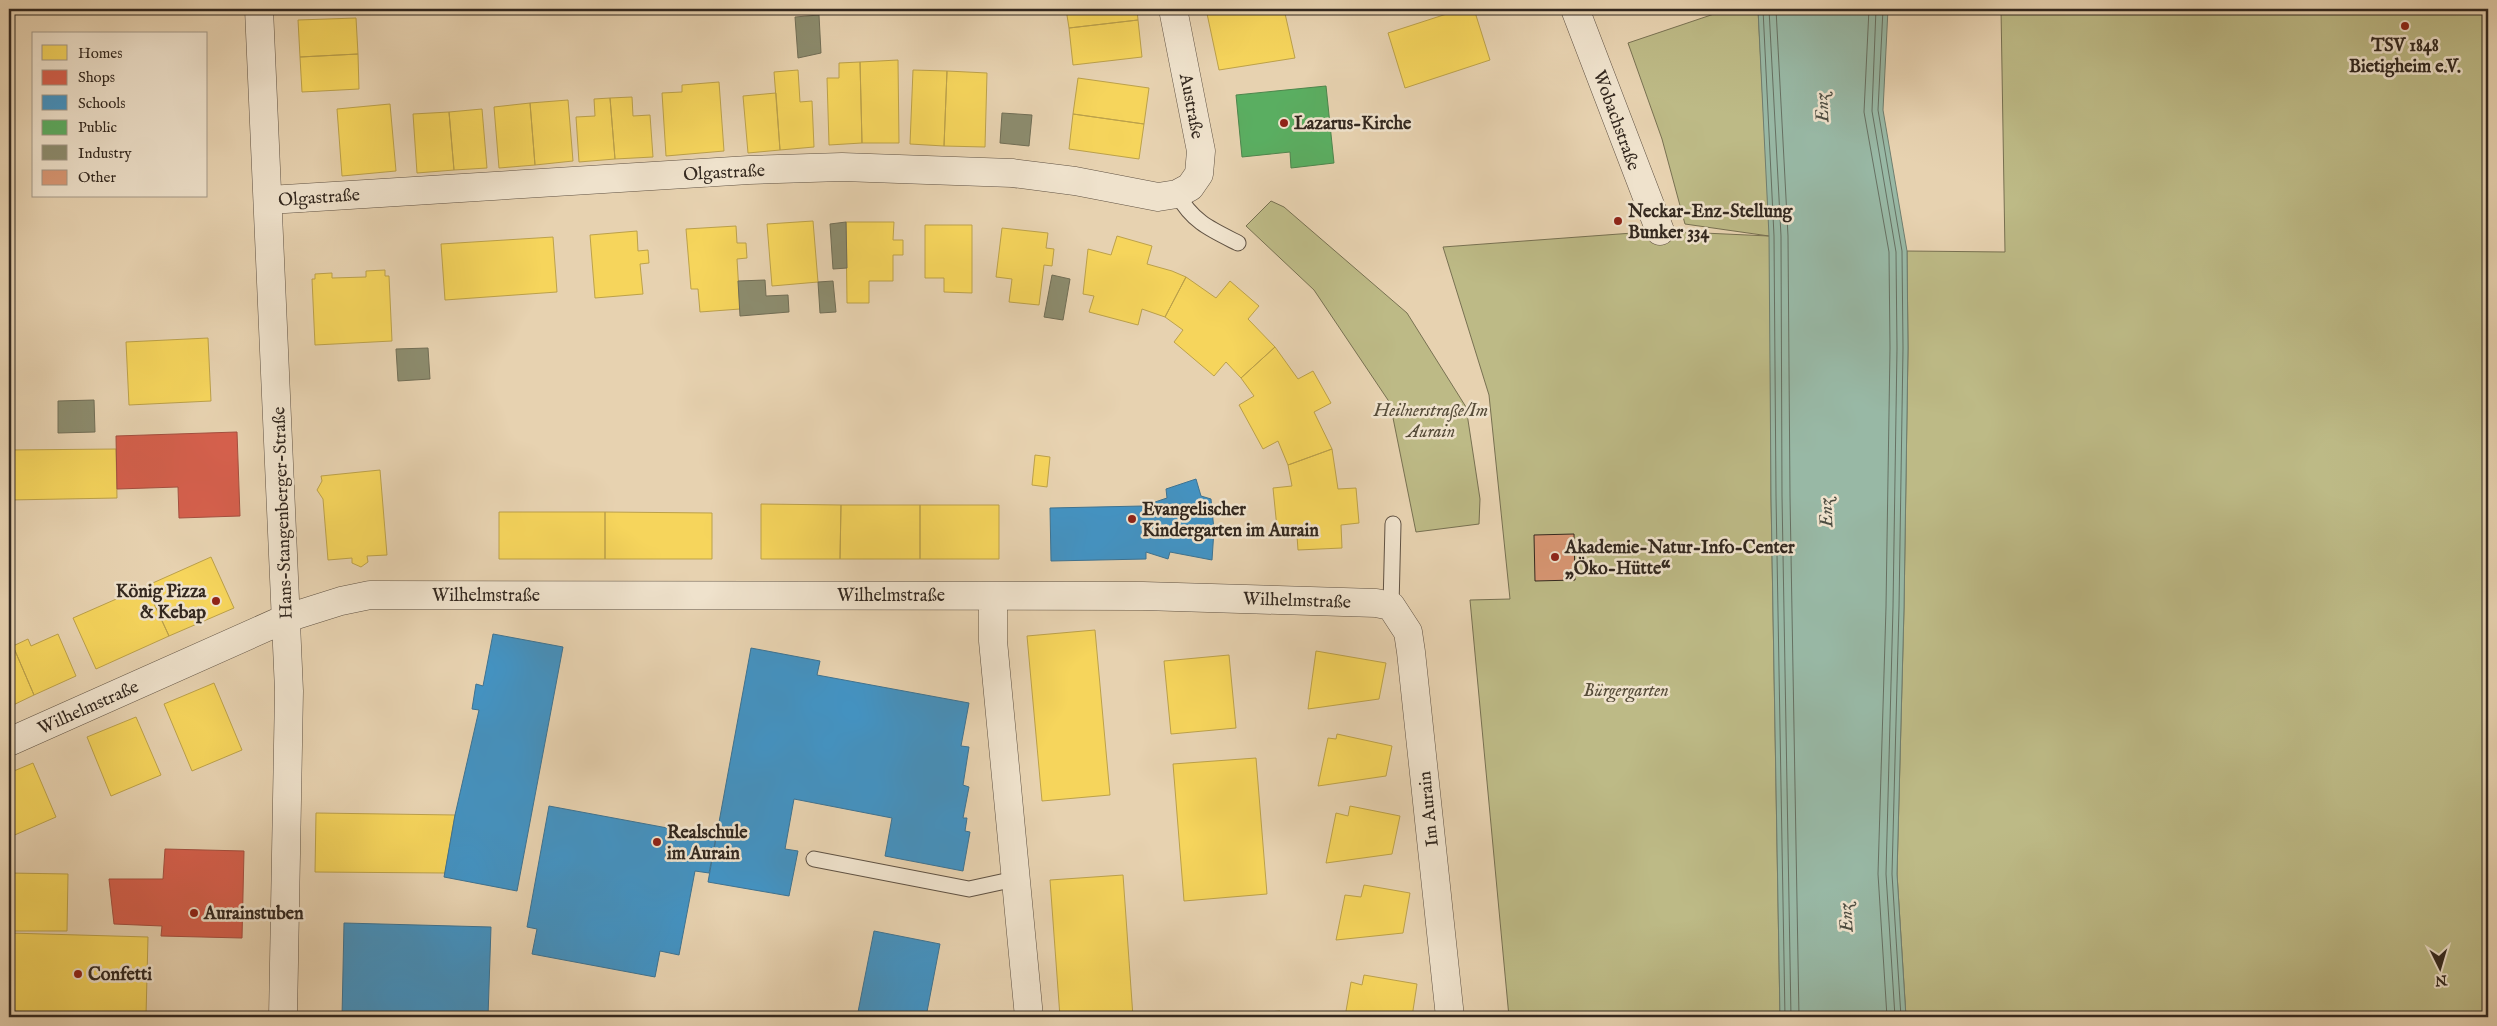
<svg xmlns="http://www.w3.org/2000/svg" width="2497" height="1026" font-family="'IM FELL English',serif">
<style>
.green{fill:#bdba86;stroke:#787152}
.water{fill:#98b8a5;stroke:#707e6f}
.homes{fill:#f6d55c;stroke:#bca14a}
.shops{fill:#d6604d;stroke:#a54f3f}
.schools{fill:#4393c3;stroke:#3e7392}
.public{fill:#5aae61;stroke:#4e864d}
.industry{fill:#8c8c6e;stroke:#716e56}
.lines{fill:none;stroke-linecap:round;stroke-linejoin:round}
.shore{stroke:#667062;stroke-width:1}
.building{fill:#d99774;stroke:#33281f}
.service-casing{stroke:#605243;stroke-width:17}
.minor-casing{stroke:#605243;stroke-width:29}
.service{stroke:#efe2cc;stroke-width:15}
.minor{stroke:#efe2cc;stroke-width:28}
.poi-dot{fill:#8f2418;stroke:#efe2cc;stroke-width:2}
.labels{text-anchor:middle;stroke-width:5;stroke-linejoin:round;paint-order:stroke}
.poi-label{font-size:18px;font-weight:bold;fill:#33281f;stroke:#efe2cc;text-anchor:start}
.street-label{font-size:18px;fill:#33281f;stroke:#efe2cc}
.park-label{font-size:18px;font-style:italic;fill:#564c39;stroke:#efe2cc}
.water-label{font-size:19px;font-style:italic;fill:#4c4c40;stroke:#efe2cc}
</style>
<rect width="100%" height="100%" fill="#e7d2b0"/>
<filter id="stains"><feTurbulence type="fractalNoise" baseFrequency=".004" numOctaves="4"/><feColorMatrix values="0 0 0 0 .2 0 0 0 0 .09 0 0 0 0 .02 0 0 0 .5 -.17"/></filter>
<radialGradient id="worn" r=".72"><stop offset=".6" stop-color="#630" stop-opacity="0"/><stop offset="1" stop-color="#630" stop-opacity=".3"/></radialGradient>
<path class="green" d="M1717,9H1758L1770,235L1771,496L1780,1017H1509L1470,600L1510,599L1489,395L1443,247L1660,231L1769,236L1685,224L1662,139L1628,43L1717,13Z
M2001,9H2488V1017H1906L1897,874L1904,608L1908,348L1907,251L2005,252Z
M1271,201L1284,207L1407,313L1466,407L1480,499L1479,524L1416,532L1390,403L1314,290L1246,226Z"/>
<path class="water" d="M1758,9H1888L1883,110L1907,251L1908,348L1904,608L1897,874L1906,1017H1780L1771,496L1769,236Z"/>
<path class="homes" d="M1066,9H1137L1138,20L1069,28Z
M1206,9H1284L1295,58L1219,70Z
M1462,9H1474L1490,60L1405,88L1388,33Z
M356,18L358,54L300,57L298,20Z
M1138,20L1142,57L1073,65L1069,28Z
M358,54L359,89L302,92L300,57Z
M898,60L899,143H862L860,62Z
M860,62L862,143L829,145L827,78H839V63Z
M798,70L800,102L812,101L814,147L780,150L774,72Z
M913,70L947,71L944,146L910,144Z
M947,71L987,73L985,147L944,146Z
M1078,78L1149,88L1144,124L1073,114Z
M719,82L724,151L666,156L662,93L682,92V85Z
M776,93L780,150L748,153L743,96Z
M632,97L633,116L650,115L653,157L615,159L610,98Z
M610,98L615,159L579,162L576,117L595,116L594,99Z
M568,100L573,161L535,165L530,103Z
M530,103L535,165L499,168L494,107Z
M390,104L396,171L342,176L337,109Z
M482,109L487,168L454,170L449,112Z
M449,112L454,170L417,173L413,114Z
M1073,114L1144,124L1139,159L1069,149Z
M813,221L818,282L772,286L767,224Z
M846,222H894L893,240H903V255H893V281H869V303H847Z
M925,225H972V293L944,292V278H925Z
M736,226L737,243H746L747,258L737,259L740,309L700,312L698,289H691L686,229Z
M1002,228L1048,233L1046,248L1054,249L1052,266L1044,265L1039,305L1009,302L1012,279L996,277Z
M637,231L638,251L648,250L649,263L640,264L643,294L595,298L590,235Z
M1117,236L1152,246L1147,264L1172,271L1186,277L1165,317L1142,309L1138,325L1089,312L1094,296L1083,294L1088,249L1111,255Z
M553,237L557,292L445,300L441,244Z
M385,270V276H389L392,341L315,345L312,279H315V274L332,273V278L366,277V271Z
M1186,277L1216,298L1230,281L1259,306L1248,319L1275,347L1241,378L1226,362L1214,376L1174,342L1183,330L1165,317Z
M208,338L211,401L129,405L126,342Z
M1275,347L1298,379L1313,371L1331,403L1314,412L1332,449L1288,465L1278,441L1263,449L1239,405L1254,396L1241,378Z
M116,449L117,498L9,500V450Z
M1332,449L1338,489L1356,488L1359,523L1341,525L1342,548L1298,550L1297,536L1278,538L1273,488L1292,486L1288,465Z
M1035,455L1050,457L1047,487L1032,485Z
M380,470L387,555L367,556L368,562L361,567L352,563V558L328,560L323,499L317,490L322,481L321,476Z
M761,504L841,505L840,559H761Z
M841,505H920V559H840Z
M920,505H999V559H920Z
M499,512H605V559H499Z
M605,512L712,513V559H605Z
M211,557L234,608L169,636L146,586Z
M146,586L169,636L96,669L73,618Z
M1095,630L1110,795L1042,801L1027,636Z
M58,634L76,676L34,695L13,646L28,639L31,646Z
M13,646L34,695L9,707V648Z
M1316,651L1386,663L1379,699L1308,709Z
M1229,655L1236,728L1171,734L1164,661Z
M214,683L242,750L192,771L164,704Z
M136,717L161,775L111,796L87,737Z
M1337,734L1392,746L1386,776L1318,786L1328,738L1336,739Z
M1256,758L1267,894L1184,901L1173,764Z
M33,763L56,817L10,837L9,773Z
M1350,806L1400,816L1392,854L1326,863L1336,813L1348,816Z
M316,813L455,815L445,873L315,872Z
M9,873L68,874L67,931H9Z
M1123,875L1133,1017H1060L1050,880Z
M1364,885L1410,893L1403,933L1336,940L1345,895L1361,897Z
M9,933L148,937L146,1016L9,1011Z
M1364,975L1417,984L1412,1017H1345L1351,982L1362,985Z
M1280,1011L1281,1017H1210Z"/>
<path class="shops" d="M237,432L240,516L179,518L178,487L117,489L116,436Z
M165,849L244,851L242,938L161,936L162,926L114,924L109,879H163Z"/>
<path class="schools" d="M1196,479L1201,496L1211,499L1214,530L1212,560L1170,552L1168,559L1146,552V559L1051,561L1050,508L1143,506L1167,498L1166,489Z
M493,634L563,647L517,891L444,877L455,815L479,710L472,709L476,684L483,686Z
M751,648L820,661L817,675L969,703L961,746L969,747L963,785L969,787L963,818H967L965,831L970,832L963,871L885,856L892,818L794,799L785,849L798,851L789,896L708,882Z
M549,806L716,837L709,873L695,871L679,955L660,951L655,977L532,954L537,929L527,927Z
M344,923L491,927L488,1017H342Z
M874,931L940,944L926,1017H857Z"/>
<path class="public" d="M1326,86L1334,163L1291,168L1290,152L1242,157L1236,95Z"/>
<path class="industry" d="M819,15L821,53L798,58L795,17Z
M1002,113L1032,115L1029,146L1000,143Z
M846,222L847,268L833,269L830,224Z
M1052,275L1070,279L1063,320L1044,317Z
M765,280L766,296L788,295L789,312L740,316L738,281Z
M833,281L836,312L820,313L818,282Z
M428,348L430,379L398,381L396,349Z
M94,400L95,432L58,433V401Z"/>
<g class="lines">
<path class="shore" d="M1763,9L1774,236L1776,496L1785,1017
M1769,9L1781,236L1782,496L1791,1017
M1776,9L1788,236L1790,496L1799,1017
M1869,9L1864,112L1889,252L1890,348L1886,607L1878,874L1887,1017
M1876,9L1872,111L1896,252L1897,348L1893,607L1886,874L1895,1017
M1883,9L1878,110L1902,251L1903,348L1899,607L1892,874L1901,1017"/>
</g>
<path class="building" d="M1574,534L1575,580L1535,581L1534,535Z"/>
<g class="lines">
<g class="service-casing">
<path id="service" d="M1177,194C1193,222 1210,229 1238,243
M1391,606L1393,524
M814,859L969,889L1015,879"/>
</g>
<g class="minor-casing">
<path id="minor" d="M259,9L289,691L283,1017
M1575,9L1660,231
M269,200L749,170L842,167L1012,173L1075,181L1158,197L1177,194L1190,187L1199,174L1201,151L1173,9
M993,596V641L1029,1017
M9,742L287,618L341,601L370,595L1143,596L1376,603L1391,606L1408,632L1411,652L1450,1017"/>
</g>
<use href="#service" class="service"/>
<use href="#minor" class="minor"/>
</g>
<g class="poi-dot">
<circle cx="2405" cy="26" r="5"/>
<circle cx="1284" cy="123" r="5"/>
<circle cx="1618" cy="221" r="5"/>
<circle cx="1132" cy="519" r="5"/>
<circle cx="1555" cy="557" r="5"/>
<circle cx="216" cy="601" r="5"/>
<circle cx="657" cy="842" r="5"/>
<circle cx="194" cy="913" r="5"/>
<circle cx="78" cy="974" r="5"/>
</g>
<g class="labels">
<g class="poi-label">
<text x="2405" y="51" text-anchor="middle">TSV 1848<tspan x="2405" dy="21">Bietigheim e.V.</tspan></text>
<text x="1294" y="129">Lazarus-Kirche</text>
<text x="1628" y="217">Neckar-Enz-Stellung<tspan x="1628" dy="21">Bunker 334</tspan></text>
<text x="1142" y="515">Evangelischer<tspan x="1142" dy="21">Kindergarten im Aurain</tspan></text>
<text x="1565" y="553">Akademie-Natur-Info-Center<tspan x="1565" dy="21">„Öko-Hütte“</tspan></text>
<text x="206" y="597" text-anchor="end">König Pizza<tspan x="206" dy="21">&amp; Kebap</tspan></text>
<text x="667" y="838">Realschule<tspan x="667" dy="21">im Aurain</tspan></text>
<text x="204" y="919">Aurainstuben</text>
<text x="88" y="980">Confetti</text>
</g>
<g class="street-label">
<text transform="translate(1192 106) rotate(79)" y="6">Austraße</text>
<text transform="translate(1617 120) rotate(70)" y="6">Wobachstraße</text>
<text transform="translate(724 172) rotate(-3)" y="6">Olgastraße</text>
<text transform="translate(319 197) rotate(-4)" y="6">Olgastraße</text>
<text transform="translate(282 513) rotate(-92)" y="6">Hans-Stangenberger-Straße</text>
<text x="486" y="601">Wilhelmstraße</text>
<text x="891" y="601">Wilhelmstraße</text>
<text transform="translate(1297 600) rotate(2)" y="6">Wilhelmstraße</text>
<text transform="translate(88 707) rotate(-24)" y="6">Wilhelmstraße</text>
<text transform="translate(1428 809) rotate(-96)" y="6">Im Aurain</text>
</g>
<g class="park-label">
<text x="1431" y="416">Heilnerstraße/Im<tspan x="1431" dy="21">Aurain</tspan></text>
<text x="1626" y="696">Bürgergarten</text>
</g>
<g class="water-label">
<text transform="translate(1821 108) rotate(-92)" y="7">Enz</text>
<text transform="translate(1825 513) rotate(-92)" y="7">Enz</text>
<text transform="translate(1845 918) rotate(-93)" y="7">Enz</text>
</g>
</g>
<rect width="2497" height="1026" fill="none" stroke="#e7d2b0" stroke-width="30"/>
<rect x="10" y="10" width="2477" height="1006" fill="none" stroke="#33281f" stroke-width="2.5"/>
<rect x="15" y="15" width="2467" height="996" fill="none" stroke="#33281f"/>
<rect x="32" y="32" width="175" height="165" fill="#efe2cc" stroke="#a49887"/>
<rect x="42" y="45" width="25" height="15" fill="#f6d55c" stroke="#a49887"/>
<text x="78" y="58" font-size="15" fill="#33281f">Homes</text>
<rect x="42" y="70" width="25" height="15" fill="#d6604d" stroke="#a49887"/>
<text x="78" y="82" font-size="15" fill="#33281f">Shops</text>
<rect x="42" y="95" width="25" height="15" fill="#4393c3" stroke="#a49887"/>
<text x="78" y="108" font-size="15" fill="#33281f">Schools</text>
<rect x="42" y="120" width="25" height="15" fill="#5aae61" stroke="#a49887"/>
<text x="78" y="132" font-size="15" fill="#33281f">Public</text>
<rect x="42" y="145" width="25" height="15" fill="#8c8c6e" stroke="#a49887"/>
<text x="78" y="158" font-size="15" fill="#33281f">Industry</text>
<rect x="42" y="170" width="25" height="15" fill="#d99774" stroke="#a49887"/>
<text x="78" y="182" font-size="15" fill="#33281f">Other</text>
<g transform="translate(2440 968) rotate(175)" stroke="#efe2cc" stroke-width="4" paint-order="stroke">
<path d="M0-4L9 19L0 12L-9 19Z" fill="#33281f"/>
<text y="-8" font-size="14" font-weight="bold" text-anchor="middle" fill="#33281f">N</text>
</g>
<rect width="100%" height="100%" filter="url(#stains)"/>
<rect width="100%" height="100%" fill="url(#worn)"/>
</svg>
